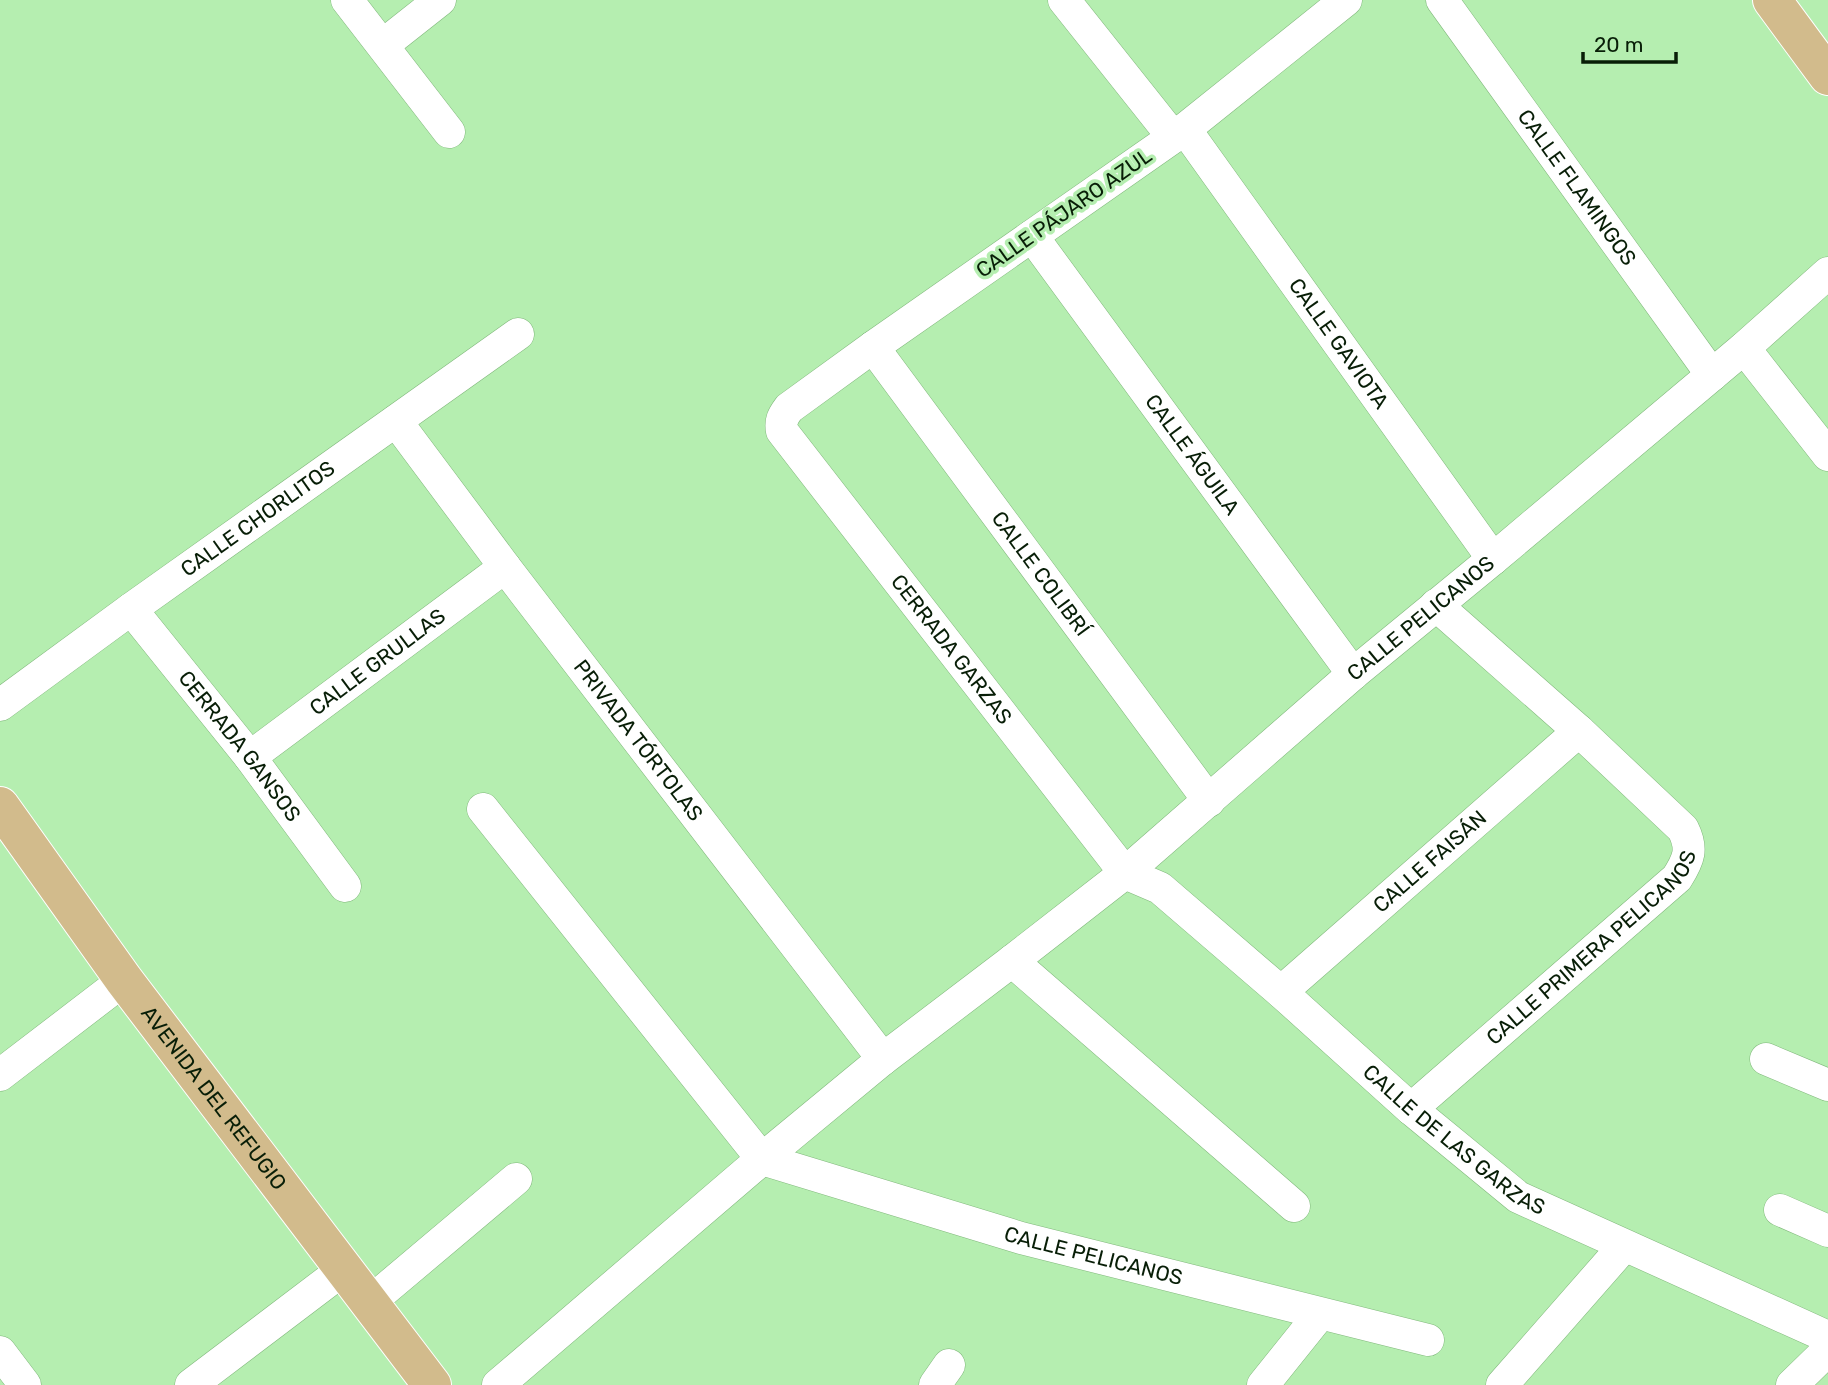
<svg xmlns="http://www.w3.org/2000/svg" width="1828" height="1385" font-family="Rubik,sans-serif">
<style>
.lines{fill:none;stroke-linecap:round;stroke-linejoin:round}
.minor-casing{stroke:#81b87c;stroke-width:33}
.major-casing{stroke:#fff;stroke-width:40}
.minor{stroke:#fff;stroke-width:32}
.major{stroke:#d2bb8c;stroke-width:38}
.labels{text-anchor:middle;stroke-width:7;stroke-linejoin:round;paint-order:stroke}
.street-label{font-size:21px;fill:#081e07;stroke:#b5eeb0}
</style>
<rect width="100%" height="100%" fill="#b5eeb0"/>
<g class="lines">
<g class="minor-casing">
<g id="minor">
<path d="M347,0L449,132"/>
<path d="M1064,0L1173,137"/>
<path id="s1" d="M1346,0L1185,129L873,347L789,408C783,416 780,421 782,431L1125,873L1160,888L1281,992L1411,1109L1518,1197L1828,1337"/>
<path id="s2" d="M1442,0L1712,375"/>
<path d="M383,45L440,0"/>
<path id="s3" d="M1185,129L1493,559"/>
<path id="s4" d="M1032,236L1353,674"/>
<path id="s5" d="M873,347L1209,801"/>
<path d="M1744,348L1828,455"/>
<path id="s6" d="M396,421L505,567L883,1059"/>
<path id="s7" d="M131,609L250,757L345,886"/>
<path id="s8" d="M0,705L131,609L518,334"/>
<path id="s9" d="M250,757L505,567"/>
<path id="s10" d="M483,809L762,1159L1021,1238L1428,1340"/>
<path d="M1012,961L1294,1206"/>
<path id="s11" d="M1281,992L1579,731"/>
<path d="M1766,1059L1828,1085"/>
<path d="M0,1075L124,980"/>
<path id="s12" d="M1411,1109L1677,878C1689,859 1693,849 1683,829L1579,731L1436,605"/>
<path d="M1780,1210L1828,1231"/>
<path d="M370,1302L516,1179"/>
<path d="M0,1352L25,1385"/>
<path d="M191,1385L344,1269"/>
<path id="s13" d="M498,1385L762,1159L883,1059L1012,961L1125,873L1353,674L1493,559L1744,348L1828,273"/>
<path d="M935,1385L949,1365"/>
<path d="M1263,1385L1320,1314"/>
<path d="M1502,1385L1624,1246"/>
<path d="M1792,1385L1828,1350"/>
</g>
</g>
<g class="major-casing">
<g id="major">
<path d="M1772,0L1828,76"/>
<path id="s14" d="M0,806L124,980L432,1385"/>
</g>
</g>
<use href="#minor" class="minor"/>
<use href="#major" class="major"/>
</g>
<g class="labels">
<g class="street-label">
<text dy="7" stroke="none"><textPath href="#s2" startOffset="231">CALLE FLAMINGOS</textPath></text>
<text transform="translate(1064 213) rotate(-35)" y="7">CALLE PÁJARO AZUL</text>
<text dy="7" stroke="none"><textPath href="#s3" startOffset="264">CALLE GAVIOTA</textPath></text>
<text dy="7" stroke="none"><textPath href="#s4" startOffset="271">CALLE ÁGUILA</textPath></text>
<text dy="7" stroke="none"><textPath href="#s8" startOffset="318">CALLE CHORLITOS</textPath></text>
<text dy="7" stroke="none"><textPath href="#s5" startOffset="282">CALLE COLIBRÍ</textPath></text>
<text dy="7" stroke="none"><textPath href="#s13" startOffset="1200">CALLE PELICANOS</textPath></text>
<text dy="7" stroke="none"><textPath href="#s1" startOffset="992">CERRADA GARZAS</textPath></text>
<text dy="7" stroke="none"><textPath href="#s9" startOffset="159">CALLE GRULLAS</textPath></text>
<text dy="7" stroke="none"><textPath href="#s6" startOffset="401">PRIVADA TÓRTOLAS</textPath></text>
<text dy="7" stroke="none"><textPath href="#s7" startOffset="175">CERRADA GANSOS</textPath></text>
<text dy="7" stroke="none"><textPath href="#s11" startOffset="198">CALLE FAISÁN</textPath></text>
<text dy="7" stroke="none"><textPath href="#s12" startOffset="243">CALLE PRIMERA PELICANOS</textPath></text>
<text dy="7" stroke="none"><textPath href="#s14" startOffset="362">AVENIDA DEL REFUGIO</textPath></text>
<text dy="7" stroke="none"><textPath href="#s1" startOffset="1701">CALLE DE LAS GARZAS</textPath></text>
<text dy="7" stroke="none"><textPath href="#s10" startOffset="793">CALLE PELICANOS</textPath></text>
</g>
</g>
<path d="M1583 52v10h93v-10" fill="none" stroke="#081e07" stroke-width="3.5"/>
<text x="1594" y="52" font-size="21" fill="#081e07" stroke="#b5eeb0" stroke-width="5" paint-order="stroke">20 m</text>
</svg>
